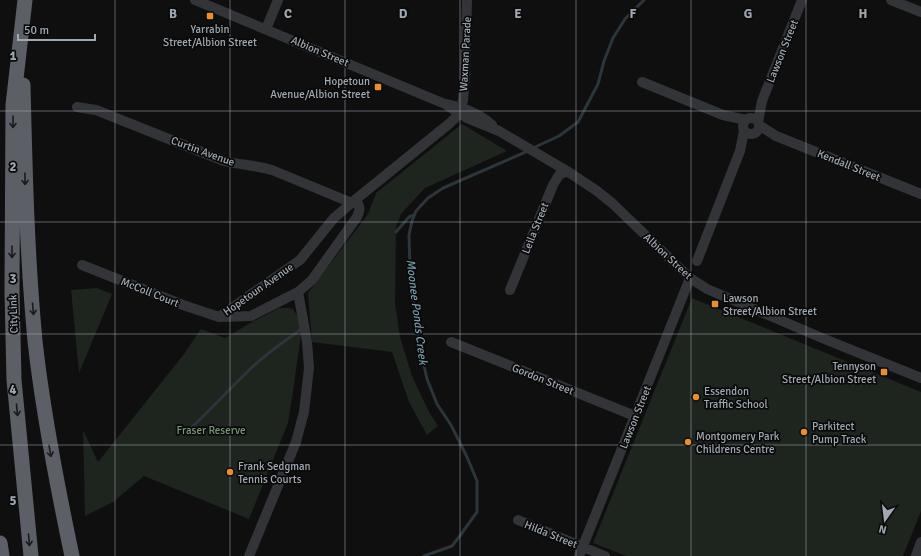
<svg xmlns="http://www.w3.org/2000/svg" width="921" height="556" font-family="Signika,sans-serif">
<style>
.green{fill:#1e241e}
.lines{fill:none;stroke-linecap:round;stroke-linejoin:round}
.stream{stroke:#2b353a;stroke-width:3}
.minor{stroke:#323437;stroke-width:10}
.highway{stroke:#5c6066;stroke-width:15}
.oneway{stroke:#1a1b1d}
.grid{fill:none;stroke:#a0a8b1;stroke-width:1;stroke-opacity:0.55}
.poi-dot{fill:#e98d2e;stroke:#0a0a0b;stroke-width:1.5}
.labels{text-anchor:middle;stroke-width:3.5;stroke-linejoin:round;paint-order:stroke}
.poi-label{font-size:11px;fill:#a0a8b1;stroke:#0a0a0b;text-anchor:start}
.street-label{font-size:11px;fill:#a0a8b1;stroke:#0a0a0b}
.park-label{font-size:11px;fill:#7b9b78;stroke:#0a0a0b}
.water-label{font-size:12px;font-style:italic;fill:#789bab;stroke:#0a0a0b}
.grid-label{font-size:13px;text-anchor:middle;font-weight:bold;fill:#a0a8b1;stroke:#0a0a0b;stroke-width:3.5;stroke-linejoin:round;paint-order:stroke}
</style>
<rect width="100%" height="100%" fill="#0f0f10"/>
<path class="green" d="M462,124L507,151L425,188L401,214L396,227L395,303L400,337L412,376L428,410L438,426L427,435L409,402L392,352L312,342L308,293L368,214L376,193Z
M97,288L112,294L79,373L71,290Z
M692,298L921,392V511L903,556H626L593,543Z
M279,308H289L293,309L298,317L301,334L293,392L288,423L249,519L144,476L113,502L85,516L83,430L98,462L184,354L201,329L225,338L252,322Z"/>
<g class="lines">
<path class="stream" d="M533,148L559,136L578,122L598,84L604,61L613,38L625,19L644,0
M396,232L409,217L414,215
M183,435C210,412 232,385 258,362C271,350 286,340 300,330
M424,556L452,546L459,537L477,512V481L467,457L451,425L437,404L427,379L419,343L410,271L409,235L412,221L416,211L428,198L443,188L528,151"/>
<path class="minor" d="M195,0L445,104C463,108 478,112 492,125
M891,0L921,12
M266,29L278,0
M642,82L723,115L746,120
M445,104L467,118L499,131L567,171L597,191L612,203L690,278L707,289L822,338L921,378
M77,107L96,110L224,161C240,165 256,165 272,170L352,203
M743 126a8 8 0 1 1 16 0a8 8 0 1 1-16 0Z
M758,122L762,101L802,0
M759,125L776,136L921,194
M697,261L740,151L744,131
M82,265L183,305L219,317L251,316L298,292
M510,290L553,185L559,175L567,171
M219,317L300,260L334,218L355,200
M451,342L635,416
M518,520L605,556
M249,556L296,442L304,412L309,368L307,342L298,292L312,280L357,217C360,210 361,206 355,200L450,123L456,117L461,107L463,100L465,76L467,0
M579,556L690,278
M916,556L921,542"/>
<path class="highway" d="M25,0L13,105L12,292L14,380L31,556
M23,85C25,171 27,256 35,341C43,414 57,485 72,556
M0,543L2,556"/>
</g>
<defs><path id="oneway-shaft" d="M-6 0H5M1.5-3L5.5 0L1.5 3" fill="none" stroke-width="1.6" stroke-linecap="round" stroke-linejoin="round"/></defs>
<g class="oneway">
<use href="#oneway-shaft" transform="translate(13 122) rotate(90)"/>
<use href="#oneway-shaft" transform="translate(25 179) rotate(89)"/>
<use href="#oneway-shaft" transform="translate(12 252) rotate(90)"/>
<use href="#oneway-shaft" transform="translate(33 309) rotate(85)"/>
<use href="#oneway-shaft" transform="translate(17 410) rotate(85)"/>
<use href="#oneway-shaft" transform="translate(50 451) rotate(80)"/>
<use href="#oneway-shaft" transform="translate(29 540) rotate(85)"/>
</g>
<path class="grid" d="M115,0V556M230,0V556M345,0V556M460,0V556M576,0V556M691,0V556M806,0V556M0,111H921M0,222H921M0,334H921M0,445H921"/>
<g class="poi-dot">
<rect x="206" y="12" width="8" height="8" rx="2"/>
<rect x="374" y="83" width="8" height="8" rx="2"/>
<rect x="711" y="300" width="8" height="8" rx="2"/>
<rect x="880" y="368" width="8" height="8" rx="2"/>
<circle cx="696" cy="397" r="4"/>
<circle cx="804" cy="432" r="4"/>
<circle cx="688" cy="442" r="4"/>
<circle cx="230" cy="472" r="4"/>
</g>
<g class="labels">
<g class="poi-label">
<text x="210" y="33" text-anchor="middle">Yarrabin<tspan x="210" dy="13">Street/Albion Street</tspan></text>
<text x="370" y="85" text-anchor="end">Hopetoun<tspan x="370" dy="13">Avenue/Albion Street</tspan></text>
<text x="723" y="302">Lawson<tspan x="723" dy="13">Street/Albion Street</tspan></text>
<text x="876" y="370" text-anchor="end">Tennyson<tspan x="876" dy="13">Street/Albion Street</tspan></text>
<text x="704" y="395">Essendon<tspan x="704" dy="13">Traffic School</tspan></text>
<text x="812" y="430">Parkitect<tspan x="812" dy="13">Pump Track</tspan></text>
<text x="696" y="440">Montgomery Park<tspan x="696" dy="13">Childrens Centre</tspan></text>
<text x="238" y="470">Frank Sedgman<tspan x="238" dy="13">Tennis Courts</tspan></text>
</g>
<g class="street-label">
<text transform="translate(320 51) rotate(23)" y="4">Albion Street</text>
<text transform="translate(782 51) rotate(-68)" y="4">Lawson Street</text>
<text transform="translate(465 54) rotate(-87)" y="4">Waxman Parade</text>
<text transform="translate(203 151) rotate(20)" y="4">Curtin Avenue</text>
<text transform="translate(849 165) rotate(22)" y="4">Kendall Street</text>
<text transform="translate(535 228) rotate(-68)" y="4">Leila Street</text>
<text transform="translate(668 256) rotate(43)" y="4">Albion Street</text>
<text transform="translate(258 289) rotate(-35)" y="4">Hopetoun Avenue</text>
<text transform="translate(150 292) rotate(22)" y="4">McColl Court</text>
<text transform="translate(13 314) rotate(-92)" y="4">CityLink</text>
<text transform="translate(543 379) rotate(22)" y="4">Gordon Street</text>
<text transform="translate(635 417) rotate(-68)" y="4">Lawson Street</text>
<text transform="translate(551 534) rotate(22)" y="4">Hilda Street</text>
</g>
<g class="park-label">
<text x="211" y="434">Fraser Reserve</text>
</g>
<g class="water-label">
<text transform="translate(417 312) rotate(83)" y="4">Moonee Ponds Creek</text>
</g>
</g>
<g class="grid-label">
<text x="173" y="18">B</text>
<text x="288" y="18">C</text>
<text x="403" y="18">D</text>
<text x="518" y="18">E</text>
<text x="633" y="18">F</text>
<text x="748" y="18">G</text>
<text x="863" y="18">H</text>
<text x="13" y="60">1</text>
<text x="13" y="171">2</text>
<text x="13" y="283">3</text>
<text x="13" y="394">4</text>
<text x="13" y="505">5</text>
</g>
<g transform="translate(885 520) rotate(194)" stroke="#0a0a0b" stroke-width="3" paint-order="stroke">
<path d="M0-3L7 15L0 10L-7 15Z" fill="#a0a8b1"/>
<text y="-6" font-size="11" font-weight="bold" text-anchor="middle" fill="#a0a8b1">N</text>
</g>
<path d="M18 34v6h77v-6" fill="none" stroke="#a0a8b1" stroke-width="2"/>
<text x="24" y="34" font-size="12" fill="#a0a8b1" stroke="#0a0a0b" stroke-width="3" paint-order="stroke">50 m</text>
</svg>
